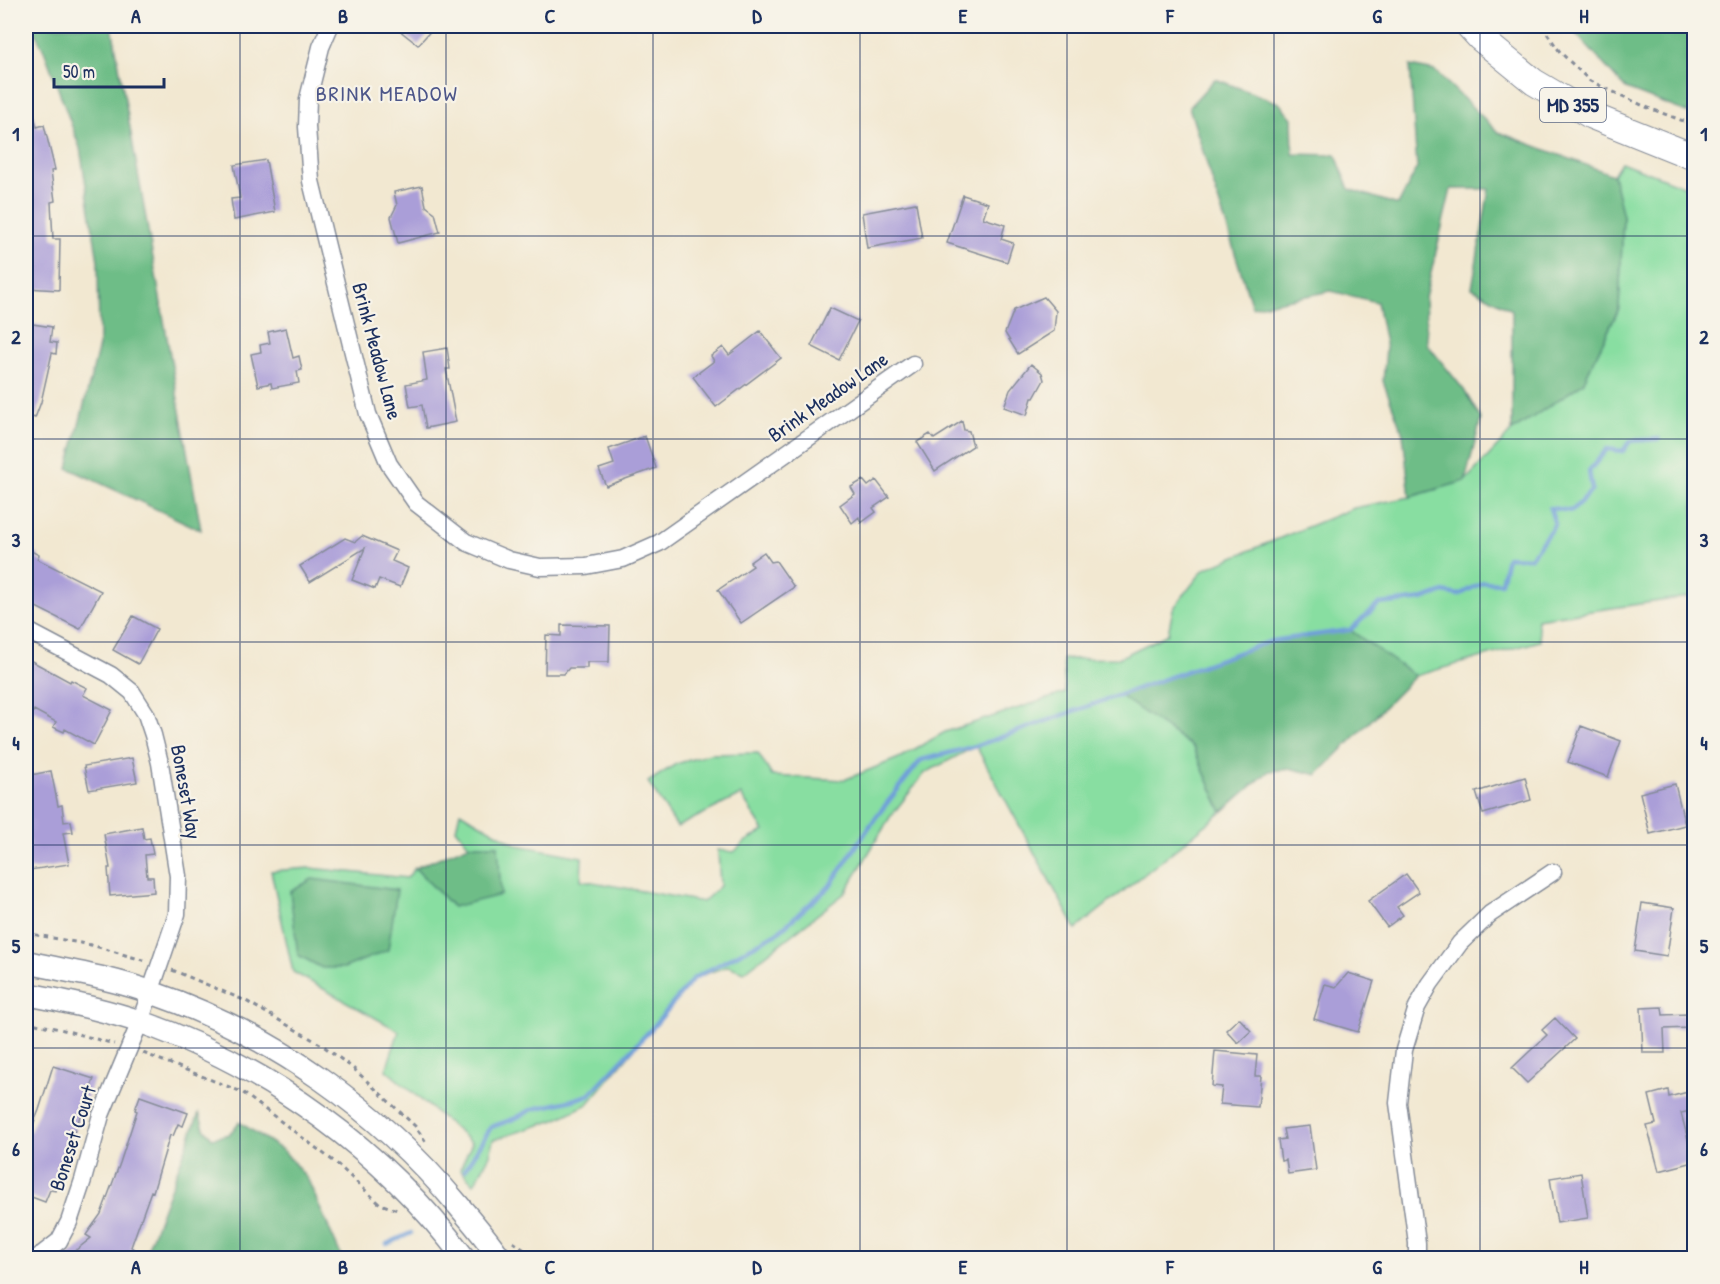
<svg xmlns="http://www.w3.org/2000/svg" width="1720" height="1284" font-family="'Patrick Hand',sans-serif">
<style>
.green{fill:#88dea1;stroke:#528680;stroke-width:1.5}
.forest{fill:#6ebd87;stroke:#447672;stroke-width:1.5}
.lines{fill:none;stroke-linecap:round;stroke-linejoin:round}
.stream{stroke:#709fd9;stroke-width:4.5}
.building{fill:#aa9ed8}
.street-casing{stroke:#868c98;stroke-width:19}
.secondary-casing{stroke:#868c98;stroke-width:25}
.primary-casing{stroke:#868c98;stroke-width:28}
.path{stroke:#868c98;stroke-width:3;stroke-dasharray:4.5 4.5;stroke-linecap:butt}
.street{stroke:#fff;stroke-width:16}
.secondary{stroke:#fff;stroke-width:22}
.primary{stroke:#fff;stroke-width:26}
.grid{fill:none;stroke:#1b2f5e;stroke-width:1.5;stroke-opacity:0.55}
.labels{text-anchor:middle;stroke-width:4.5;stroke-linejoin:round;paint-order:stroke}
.shield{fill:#f7f3e8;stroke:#5d6a87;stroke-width:1.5}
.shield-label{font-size:20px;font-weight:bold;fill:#1b2f5e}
.street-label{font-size:21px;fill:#1b2f5e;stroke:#f7f3e8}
.neighbourhood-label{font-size:22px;letter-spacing:1.5px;fill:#4d5689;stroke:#f7f3e8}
.neatline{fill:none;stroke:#1b2f5e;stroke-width:2}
.grid-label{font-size:20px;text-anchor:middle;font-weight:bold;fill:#1b2f5e}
</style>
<rect width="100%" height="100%" fill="#f7f3e8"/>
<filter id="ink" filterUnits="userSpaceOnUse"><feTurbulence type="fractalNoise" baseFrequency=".0167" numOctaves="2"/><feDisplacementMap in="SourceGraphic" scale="12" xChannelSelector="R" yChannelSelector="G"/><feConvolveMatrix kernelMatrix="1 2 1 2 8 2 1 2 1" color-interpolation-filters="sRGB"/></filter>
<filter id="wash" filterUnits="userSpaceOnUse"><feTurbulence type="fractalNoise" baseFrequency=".008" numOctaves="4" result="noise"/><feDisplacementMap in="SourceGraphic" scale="24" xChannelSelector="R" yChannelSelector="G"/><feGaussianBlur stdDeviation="1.35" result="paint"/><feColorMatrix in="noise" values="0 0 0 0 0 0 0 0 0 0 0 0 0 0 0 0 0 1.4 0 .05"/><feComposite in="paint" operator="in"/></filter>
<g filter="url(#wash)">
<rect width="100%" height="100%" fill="#f2e8d1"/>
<path class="green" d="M1621,162L1694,190V596L1537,619L1540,641L1415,676L1350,630L1120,694L1193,747L1222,812L1076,929L976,746L925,773L890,817L845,893L744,972L728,966L694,978L588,1104L555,1120L493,1140L490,1155L474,1184L460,1169L472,1143L386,1070L399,1031L293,972L271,871L310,868L407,878L415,868L453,907L498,845H469L456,829L460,812L517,845L582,857L581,880L703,902L720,886L718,850L734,852L746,841L764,831L741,795L677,827L648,782L676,764L710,754L758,753L772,776L844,780L899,758L945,732L1065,693L1063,659L1119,658L1168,634L1173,609L1204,569L1354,508L1410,497L1465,481L1512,431L1583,383L1619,309L1623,217L1613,175Z"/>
<path class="forest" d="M32,26H112L201,530L68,468L99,346L98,261L80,148L45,53Z
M1569,26H1694V115L1626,89Z
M1410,66L1435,71L1498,132L1613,175L1623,216L1619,308L1583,383L1512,431V310L1472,288L1489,189H1451L1425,298L1427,344L1464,390L1481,419L1465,481L1410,497L1403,434L1383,381L1386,349L1377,302L1331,291L1252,307L1189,107L1215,79L1279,103L1292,118L1293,154L1336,155L1349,189L1398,205L1417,168Z
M1350,630L1415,676L1317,775L1293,769L1269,771L1222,812L1193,747L1119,695L1271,641Z
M469,845H498L501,895L453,907L415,868Z
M312,879L397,890L388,950L344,968H322L298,955L290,892Z
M199,1113L204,1128L212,1138L230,1134L239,1122L284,1151L308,1180L342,1258H144Z"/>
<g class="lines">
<path class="stream" d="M465,1170L491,1127L514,1119L533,1109L569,1101L589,1095L654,1026L694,978L777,933L829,887L876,817L921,760L976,746L1271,641L1350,630L1379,604L1424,599L1443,592L1459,595L1483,582L1501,583L1507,557L1530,558L1555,524L1550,508L1572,511L1592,490L1589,471L1607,449L1623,451L1630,441L1659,439
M387,1244L411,1233"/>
</g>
<g id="blocks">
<path class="building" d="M394,26H435L418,45Z
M29,97L37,127L44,125L55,170L51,171L55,201L51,202L53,239H60L59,290L26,288V98Z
M266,160L275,212L234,220L231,199L240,198L234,165Z
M422,186L426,206L435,213L440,232L398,243L391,217L397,205L394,192Z
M963,195L988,203L983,218L1005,225L1001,239L1013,243L1007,262L947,243Z
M916,203L922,238L867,248L862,213Z
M1044,297L1056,311L1054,331L1018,354L1005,333L1014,310Z
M830,308L858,321L839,360L811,346Z
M26,323L52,327L50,342L57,343L56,354L52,353L41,402L35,418L26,415Z
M286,328L293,358L299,356L302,370L297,371L299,383L272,388L271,383L258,386L251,354L261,352L260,345L270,343L268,332Z
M760,331L781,358L716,407L693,377L714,361L711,356L723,347L729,355Z
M447,348L450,369H446L456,422L426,428L422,405L410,407L406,384L427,380L423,352Z
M1031,364L1042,373L1044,380L1034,398H1032L1027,415L1004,407L1010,390Z
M962,421L964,430L969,431L973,446L935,471L917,442L930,434L934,439Z
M645,436L656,468L606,486L599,469L614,464L609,449Z
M863,480L868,486L876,480L889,497L873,508L876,512L861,523L859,517L852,523L840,505L855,494L851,487Z
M362,536L397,551L392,561L408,568L400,587L379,579L375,589L352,580L365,548L310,582L300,566L345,538L355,542Z
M29,550L39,555L37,559L101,591L80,629L26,602V552L27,553Z
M764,552L771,562L776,561L794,587L741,623L718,590L753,566L750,562Z
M133,616L157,629L138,664L113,650Z
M561,625L610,626L609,662H587V668H569L564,674H545L546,635L561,636Z
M26,658L70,682L71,680L87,688L83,695L112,710L94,745L65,729L64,732L53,727L56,722L34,710L26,725Z
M1581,726L1621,741L1608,777L1568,762Z
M132,758L137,782L89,790L84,766Z
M51,771L58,806L62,805L64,822L71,821L73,832L63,833L69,864L30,870L26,846H30L26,821V776Z
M1525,777L1531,800L1483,814L1476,792Z
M1675,784L1685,825L1650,834L1640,793Z
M142,827L144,839L150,838L153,854L145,855L147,877H153L154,892L110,896L108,868H110L104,834Z
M1406,874L1419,892L1397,907L1403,915L1387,927L1368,901Z
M1642,903L1674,908L1667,956L1635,951Z
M1348,973L1374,981L1358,1032L1314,1019L1325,984L1336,987Z
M1662,1007L1663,1015L1688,1014L1689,1028L1664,1029L1665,1053H1643L1641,1008Z
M1239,1018L1251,1031L1238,1043L1226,1030Z
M1555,1018L1575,1039L1527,1083L1512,1068L1547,1035L1542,1030Z
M1215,1051L1257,1055L1255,1076H1261L1258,1107L1220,1104L1222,1087L1212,1086Z
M53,1066L94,1079L69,1146L72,1147L56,1191L50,1190L45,1202L26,1195V1130L30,1132L39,1110Z
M1668,1090L1669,1097L1695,1090V1110L1681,1113L1694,1162L1659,1171L1647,1126L1656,1124L1649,1095Z
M140,1096L188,1113L183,1126L178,1124L173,1136L170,1135L153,1192L151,1191L131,1247L137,1251L132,1258H66L91,1238L86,1235L101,1214L120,1163L137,1111L135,1110Z
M1310,1126L1316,1170L1288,1174L1286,1160L1281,1161L1278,1140L1285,1139L1283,1129Z
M1581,1173L1588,1218L1557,1223L1550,1178Z"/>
</g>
</g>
<g filter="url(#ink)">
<use href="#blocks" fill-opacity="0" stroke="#868c98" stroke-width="1.5"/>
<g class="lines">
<g class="street-casing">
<path id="street" d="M330,26L321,47L308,99L307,127L311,181L368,414L389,464L416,503L466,542L509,560L540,567L586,566L623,559L659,543L913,364
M26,630L111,675L132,692L146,714L153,735L160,763L178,876L177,914L140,1022L101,1115L83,1180L69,1222L59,1241L37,1258
M1417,1258V1243L1398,1103L1404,1050L1417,1007L1430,984L1460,943L1490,914L1553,872"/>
</g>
<g class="secondary-casing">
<path id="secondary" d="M26,962C68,971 112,978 153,993C272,1034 378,1109 458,1205C473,1223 488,1240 500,1258
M26,994C64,1001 103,1009 141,1022C269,1067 383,1150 464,1258"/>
</g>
<g class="primary-casing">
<path id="primary" d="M1469,26L1480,38L1534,82L1592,116L1694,157"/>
</g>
<path class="path" d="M1542,26L1560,52L1590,81L1646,107L1694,125
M26,933L91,945L146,961
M172,970L246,1001L322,1045L354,1069L415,1126L426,1142
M26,1022L60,1029L114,1044
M143,1053L242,1092L336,1163L380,1204L400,1211
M513,1242L536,1258"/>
<use href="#street" class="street"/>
<use href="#secondary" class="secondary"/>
<use href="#primary" class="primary"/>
</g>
</g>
<path class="grid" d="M240,26V1258M446,26V1258M653,26V1258M860,26V1258M1067,26V1258M1274,26V1258M1480,26V1258M26,236H1694M26,439H1694M26,642H1694M26,845H1694M26,1048H1694"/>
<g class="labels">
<rect class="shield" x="1540" y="88" width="66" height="34" rx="4.5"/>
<g class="shield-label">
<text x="1573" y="112">MD 355</text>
</g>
<g class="street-label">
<text transform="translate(377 351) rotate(75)" y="7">Brink Meadow Lane</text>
<text transform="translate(828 397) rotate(-35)" y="7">Brink Meadow Lane</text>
<text transform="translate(186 792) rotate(80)" y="7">Boneset Way</text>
<text transform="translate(73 1138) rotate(-72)" y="7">Boneset Court</text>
</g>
<g class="neighbourhood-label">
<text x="387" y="101">BRINK MEADOW</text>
</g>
</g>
<rect width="1720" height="1284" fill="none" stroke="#f7f3e8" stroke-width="66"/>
<path d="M54 78v9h110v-9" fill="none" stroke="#1b2f5e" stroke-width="3"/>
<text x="63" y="78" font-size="18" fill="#1b2f5e" stroke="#f7f3e8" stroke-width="4.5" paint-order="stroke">50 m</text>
<rect x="33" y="33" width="1654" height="1218" class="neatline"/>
<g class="grid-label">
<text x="136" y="23">A</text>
<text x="343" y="23">B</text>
<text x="550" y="23">C</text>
<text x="757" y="23">D</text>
<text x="963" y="23">E</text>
<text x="1170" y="23">F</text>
<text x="1377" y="23">G</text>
<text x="1584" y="23">H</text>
<text x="16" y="141">1</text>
<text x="1704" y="141">1</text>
<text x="16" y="344">2</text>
<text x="1704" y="344">2</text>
<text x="16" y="547">3</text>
<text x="1704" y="547">3</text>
<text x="16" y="750">4</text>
<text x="1704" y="750">4</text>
<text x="16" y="953">5</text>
<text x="1704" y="953">5</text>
<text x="16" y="1156">6</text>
<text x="1704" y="1156">6</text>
<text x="136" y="1274">A</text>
<text x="343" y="1274">B</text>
<text x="550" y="1274">C</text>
<text x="757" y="1274">D</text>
<text x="963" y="1274">E</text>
<text x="1170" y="1274">F</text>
<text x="1377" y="1274">G</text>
<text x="1584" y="1274">H</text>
</g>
</svg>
